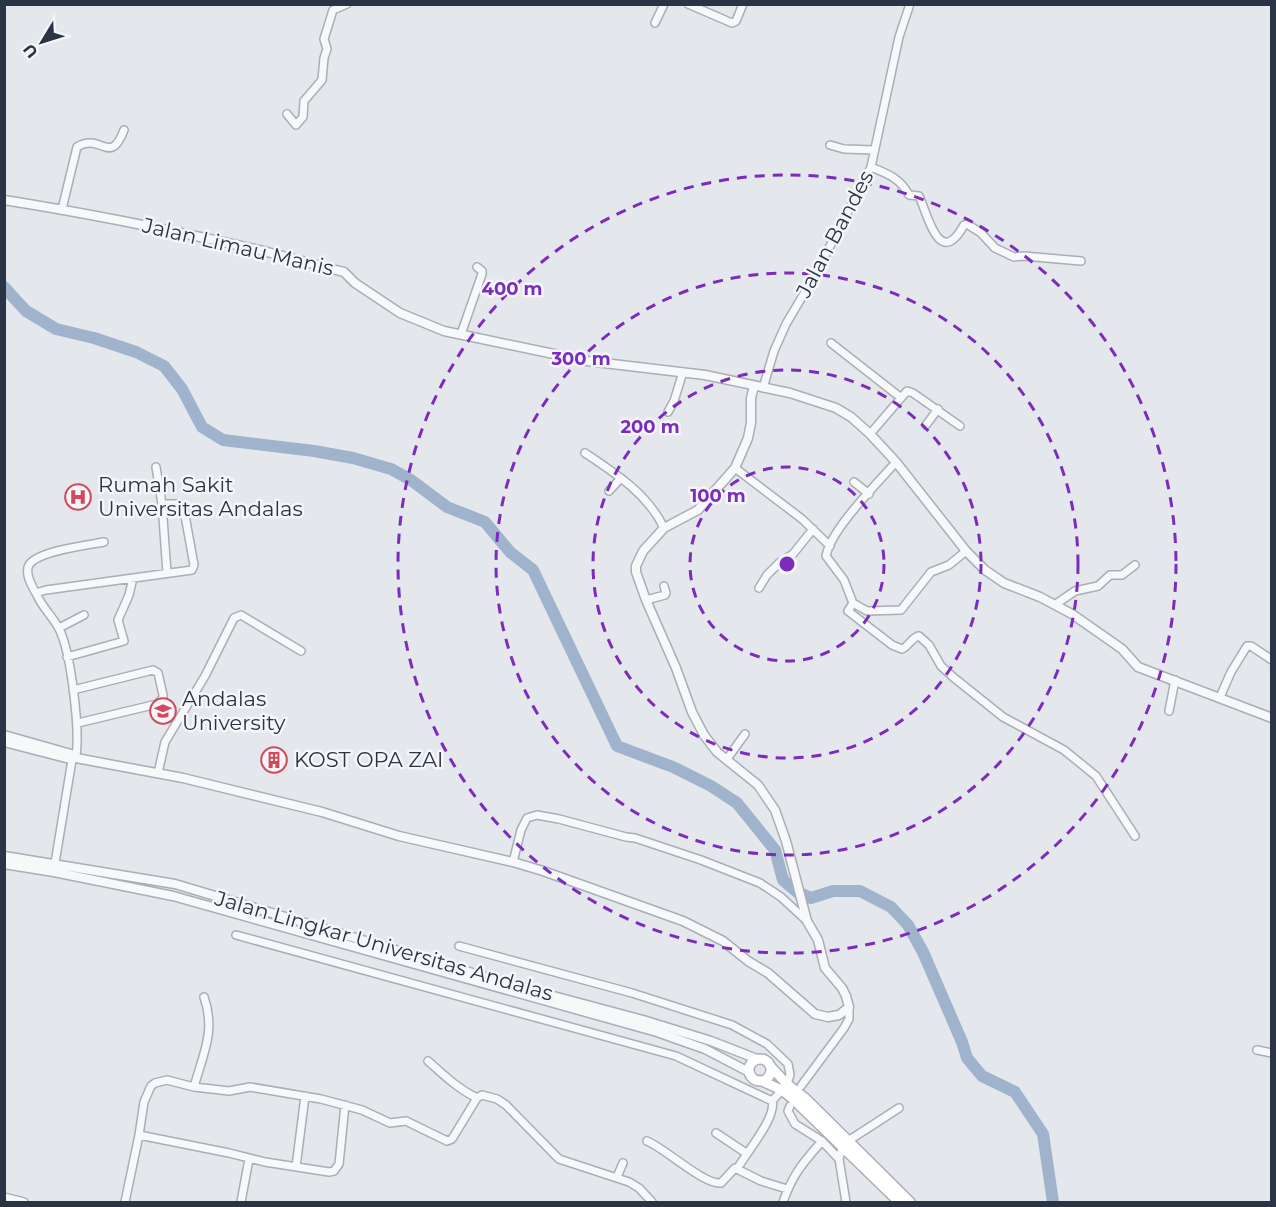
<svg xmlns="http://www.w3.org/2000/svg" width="1276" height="1207" font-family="Montserrat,sans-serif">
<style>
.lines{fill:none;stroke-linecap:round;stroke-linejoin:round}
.river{stroke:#9fb4cc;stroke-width:12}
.minor-casing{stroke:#a9aeb7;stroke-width:10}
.tertiary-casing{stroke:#a9aeb7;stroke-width:11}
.secondary-casing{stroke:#a9aeb7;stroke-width:12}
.minor{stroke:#f7f8fa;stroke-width:7}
.tertiary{stroke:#f7f8fa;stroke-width:8}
.secondary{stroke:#fff;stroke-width:9}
.ring{fill:none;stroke:#7b2cbf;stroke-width:3;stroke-dasharray:10 8}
.labels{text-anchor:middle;stroke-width:5;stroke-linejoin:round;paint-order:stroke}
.street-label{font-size:21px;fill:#2b3445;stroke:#f4f6f9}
.poi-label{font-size:21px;fill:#2b3445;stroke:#f4f6f9;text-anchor:start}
.centre{fill:#7b2cbf;stroke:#f4f6f9;stroke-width:3}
.ring-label{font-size:18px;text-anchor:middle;font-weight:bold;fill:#7b2cbf;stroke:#f4f6f9;stroke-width:5;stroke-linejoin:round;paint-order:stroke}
</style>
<rect width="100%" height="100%" fill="#e4e7ec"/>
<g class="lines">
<path class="river" d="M4,287L26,311L56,329L94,338L136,352L164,366L182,389L202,427L223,440L314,451L353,458L391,469L411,480L447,507L485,522L510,552L533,570L617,746L673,767L711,786L737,803L775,850L783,880L797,892L811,898L833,891H860L891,907L908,925L923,952L962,1042L967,1058L982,1076L1015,1092L1043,1134L1053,1202"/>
<g class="minor-casing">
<path id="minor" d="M688,4L732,23L736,21L743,4
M655,23L664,4
M287,114L296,125L303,117L304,101L322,80L324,58L327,49L324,39L333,10L347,4
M830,145L844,149L874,150
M871,167C888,174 900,178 909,195L919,196C927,212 939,271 964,225L967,224L981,233L995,248L1014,257L1024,256L1081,261
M62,209L77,147C101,132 110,167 124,130
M461,334L482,274V271L477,267
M831,343L900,397
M763,388L774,351L786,324L815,275L871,167L899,37L910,4
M668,412L674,401L683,372
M926,425L938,409
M870,434L907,391L913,393L960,426
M585,453C615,473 648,494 664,528
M896,462C876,485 831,529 826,556L844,580L853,603L867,611L901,610L931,572L949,565L966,551
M156,467L162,504L167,573
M735,468L802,519L830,546
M854,482L869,494
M609,491L621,478
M759,588L767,575L779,563L793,554L813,529
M37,595C33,588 24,574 29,565C37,551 88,545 104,542
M646,600L665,595L666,593L664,586
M853,603L848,611L892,645L902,649C909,646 912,637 919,636L929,645L941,666L953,677L1003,717L1064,750L1096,776L1135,836
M1056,604L1075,591L1098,586L1110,575H1122L1135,565
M59,628L84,615
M67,657L124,641L118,620L129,595L133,578
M73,690L153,670L158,673L163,695V698L157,704L78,723
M1220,697L1231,672L1247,646H1251L1272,660
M1169,711L1175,680
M76,756C80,730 71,649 58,627C52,616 42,607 37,595L39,592L46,590L192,570L194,565L184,510L180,504H162
M727,759L745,734
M158,773L165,742L205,676L234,618L241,615L301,651
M513,862L521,830L527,818L537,815L559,819L626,837L635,838L701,860L760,883L781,897L807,921
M54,869L72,760
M236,935L676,1056L772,1101L782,1090
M459,946L632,993L732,1025L767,1044L788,1064L790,1075L787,1084
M1257,1050L1272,1053
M428,1061C444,1075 458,1089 477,1098
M801,1086L844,1028L849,1019V1007
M194,1087C203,1054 216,1031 204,997
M790,1106L788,1111L795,1124L822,1141L839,1159
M716,1133L746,1153
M139,1135L229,1153L265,1162L329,1172L334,1171L339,1164L345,1105
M647,1141C666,1149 704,1185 721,1183L735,1168L761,1181L787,1189
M848,1141L899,1108
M842,1148L839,1159L846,1202
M296,1167L305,1096
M737,1169C746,1153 777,1117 772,1101
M617,1177L623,1163
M4,1197L24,1202
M125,1202L139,1135L144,1102L151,1086L155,1083L167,1080L194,1087L229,1091L250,1087L321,1099L362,1110L390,1123L406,1121L447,1141L452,1139L477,1098L482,1095L497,1099L506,1105L559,1159L629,1182L639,1188L652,1202
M241,1202L249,1159
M783,1202C793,1174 802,1164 822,1141"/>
</g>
<g class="tertiary-casing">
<path id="tertiary" d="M4,200C86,213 166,229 246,247C279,254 311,264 344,272L355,283L400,313L444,331L587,361L705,375L790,393L836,408L851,417L870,434L896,462L966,551L985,570L1004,583L1040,597L1072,614L1122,649L1138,667L1272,718
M4,735L71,754
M4,742L70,759
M76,758L183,778L322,812L399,836L513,862L543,871L683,921L723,941L748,961L768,973L815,1014L828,1017L839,1015L849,1007L846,996L842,988L825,968L818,940L807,921L786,841L775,810L758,785L717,752L704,735L692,712L676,668L646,600L636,572V566L643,551L664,528L698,510L735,468L748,438L751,423V398L754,386
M4,856L175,884L516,986L643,1020L711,1041L757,1059
M4,864L54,872L173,896L657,1032L705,1049L749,1072"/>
</g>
<g class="secondary-casing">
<path id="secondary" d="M749 1070a11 11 0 1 1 22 0a11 11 0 1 1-22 0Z
M771,1067L787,1084L806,1099L910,1202
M762,1081L782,1090L793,1099L899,1202"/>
</g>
<use href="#minor" class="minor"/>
<use href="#tertiary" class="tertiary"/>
<use href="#secondary" class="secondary"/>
</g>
<g class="ring">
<circle cx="787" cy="564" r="97"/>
<circle cx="787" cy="564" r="194"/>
<circle cx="787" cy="564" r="291"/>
<circle cx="787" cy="564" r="389"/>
</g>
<defs>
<g id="hospital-ring" transform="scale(1.35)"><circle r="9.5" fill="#f4f6f9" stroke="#d1495b" stroke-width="1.5"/><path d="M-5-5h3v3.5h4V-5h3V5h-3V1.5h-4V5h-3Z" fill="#d1495b"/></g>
<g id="university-ring" transform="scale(1.35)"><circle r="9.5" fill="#f4f6f9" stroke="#d1495b" stroke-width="1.5"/><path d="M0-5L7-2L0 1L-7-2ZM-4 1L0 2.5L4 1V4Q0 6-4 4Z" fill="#d1495b"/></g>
<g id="building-ring" transform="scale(1.35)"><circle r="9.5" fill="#f4f6f9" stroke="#d1495b" stroke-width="1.5"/><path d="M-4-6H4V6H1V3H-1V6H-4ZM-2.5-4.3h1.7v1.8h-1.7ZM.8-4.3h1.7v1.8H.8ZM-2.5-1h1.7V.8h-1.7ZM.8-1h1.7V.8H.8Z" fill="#d1495b"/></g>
</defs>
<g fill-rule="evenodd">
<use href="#hospital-ring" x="78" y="497"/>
<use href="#university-ring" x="163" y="711"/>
<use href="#building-ring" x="274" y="760"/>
</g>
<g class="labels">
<g class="street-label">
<text transform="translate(835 234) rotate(-62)" y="7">Jalan Bandes</text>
<text transform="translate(238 247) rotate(13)" y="7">Jalan Limau Manis</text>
<text transform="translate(384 946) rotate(16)" y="7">Jalan Lingkar Universitas Andalas</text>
</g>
<g class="poi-label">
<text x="98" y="492">Rumah Sakit<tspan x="98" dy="24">Universitas Andalas</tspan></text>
<text x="182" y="706">Andalas<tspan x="182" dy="24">University</tspan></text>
<text x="294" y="767">KOST OPA ZAI</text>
</g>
</g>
<circle cx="787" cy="564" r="9" class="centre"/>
<g class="ring-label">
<text x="512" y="295">400 m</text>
<text x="581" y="365">300 m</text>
<text x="650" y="433">200 m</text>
<text x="718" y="502">100 m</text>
</g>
<rect width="1276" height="1207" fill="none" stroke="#2b3445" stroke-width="12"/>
<g transform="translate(42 42) rotate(232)" stroke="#f4f6f9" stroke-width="4.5" paint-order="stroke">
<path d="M0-4.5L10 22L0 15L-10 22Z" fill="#2b3445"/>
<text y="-9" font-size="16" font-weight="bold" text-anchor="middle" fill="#2b3445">U</text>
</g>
</svg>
